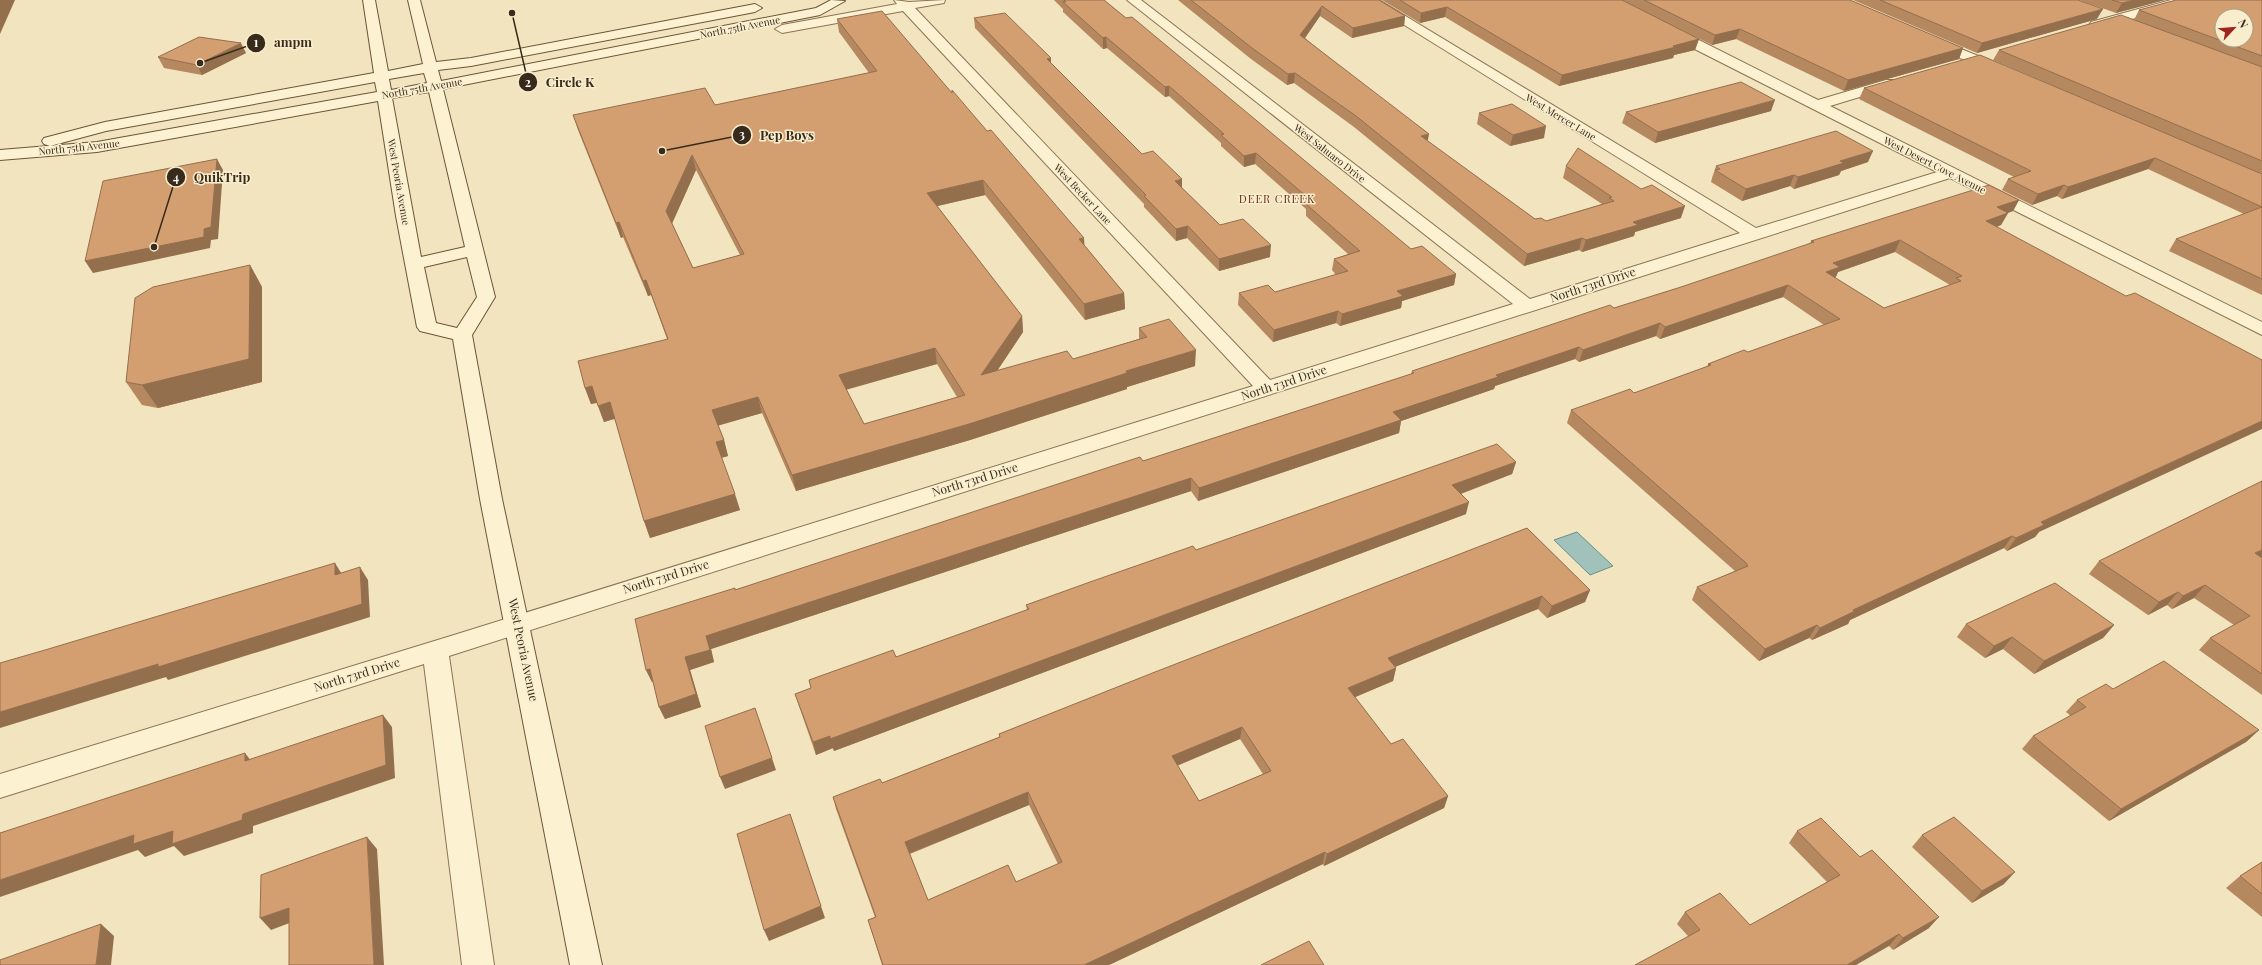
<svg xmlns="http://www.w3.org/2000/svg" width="2262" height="965" font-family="'Playfair Display',serif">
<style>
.water{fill:#a1c2ba;stroke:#689188}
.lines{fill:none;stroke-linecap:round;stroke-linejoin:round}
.street-casing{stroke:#8b7455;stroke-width:2}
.secondary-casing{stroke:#6c5538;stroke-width:2}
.street{fill:#fcf1d1;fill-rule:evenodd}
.secondary{fill:#fcf1d1;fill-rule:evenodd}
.wall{fill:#b58860;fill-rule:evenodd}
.shaded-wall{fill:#946f4e}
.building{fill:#d39e70;stroke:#946f4e;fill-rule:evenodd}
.labels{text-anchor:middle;stroke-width:3;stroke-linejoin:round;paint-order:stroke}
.far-street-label{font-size:10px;fill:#392b1b;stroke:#f8eece}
.far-neighbourhood-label{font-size:11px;letter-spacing:1px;fill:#692c17;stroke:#f8eece}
.street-label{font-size:12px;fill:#392b1b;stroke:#f8eece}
.leader{fill:none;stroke:#392b1b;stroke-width:1.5}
.callout-dot{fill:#392b1b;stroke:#f8eece;stroke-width:1.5}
.mark-label{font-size:12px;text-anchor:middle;font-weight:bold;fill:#fff}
.callout-label{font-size:13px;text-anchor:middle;font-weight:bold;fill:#392b1b;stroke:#f8eece;stroke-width:3;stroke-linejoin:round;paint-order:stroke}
</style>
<rect width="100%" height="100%" fill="#f1e4be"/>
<path class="water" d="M1577,532L1613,566L1590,575L1554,540Z"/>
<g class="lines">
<g class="street-casing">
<path id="street" d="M894,0L909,2L945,0L944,3L915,8L1270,380L1513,304L1127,0H1141L1530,299L1740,233L1364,0H1379L1756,228L1937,172L1665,34L1663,31L1665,28H1675L1818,100L1886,80H1896L1898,83L1896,86L1830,106L2262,322V335L1950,178L449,656L494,965H462L424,664L0,798V774L454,635L1253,386L903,11L782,33L775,29L782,25L897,4Z
M2171,0H2191L2190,3L2096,29L2089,25L2091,22Z
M1934,38L2003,66L2005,69L2003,72H1993L1929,45L1927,42L1929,39Z"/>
</g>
<g class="secondary-casing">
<path id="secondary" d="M363,0H375L388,71L423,64L408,0H420L436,62L471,58L755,4L762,8L755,12L471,66L438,70L441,81L816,8L831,0L845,1L820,15L443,89L495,297L472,335L502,499L602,965H570L480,499L453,339L420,331L417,327L396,216L378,101L97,152L0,160V150L97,142L377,92L375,82L106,131L50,146L44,144L42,141L44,138L105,122L374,73ZM424,73L427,83L391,90L389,79ZM429,92L465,247L421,257L392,98ZM467,257L477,297L457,328L436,323L424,267Z"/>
</g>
<use href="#street" class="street"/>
<use href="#secondary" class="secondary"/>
</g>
<path class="wall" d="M1054,0H1104L1411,249L1456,274L1454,285L1402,301L1401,308L1340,326L1336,323L1273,342L1238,305L1239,293L1275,292L1336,275L1332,270L1334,259L1348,254L1306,216V209L1255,164L1244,167L1221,146V143L1169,96L1165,97L1107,48L1103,49L1063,12V9Z
M1178,0H1379L1405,16L1404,26L1352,38L1320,16L1305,38L1427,141L1535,219L1546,221L1602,204L1563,178L1566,166L1681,218L1635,232L1634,236L1582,252L1579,250L1524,266L1354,127L1294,83L1287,85L1251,59Z
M1382,0H1850L1963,48L1959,59L1844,91L1736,39L1712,45L1661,20L1699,39L1695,50L1674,55L1673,58L1559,86L1445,17L1420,23Z
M1853,0H2078L2097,19L1977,53Z
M2079,0H2165L2116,13Z
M2262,0V295L2169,251L2176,239L2244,214L2148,169L2062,199L2057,196L2032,205L2002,190L2008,179L2014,177L1859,99L1864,88L2084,99L1993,60L1999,50L2134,20L2139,10Z
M974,18L1051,58V63L1142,154L1182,188L1220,225L1270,257L1219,271L1187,238L1176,241L1144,207V204L975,28Z
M837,19L952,93L1085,246L1124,293L1125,309L1085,320L985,195L937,206L1022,316L1023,332L997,371L1073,359L1139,339V328L1195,366L1127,387V389L970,440L796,491L762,413L718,425L724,440L728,456L721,458L740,510L650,538L644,521L615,419L604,422L597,403L591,404L585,388L667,339L651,295L648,296L623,237L621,238L578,130L573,115L715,105L869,73L839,32ZM696,170L740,255L693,268L672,223ZM937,364L957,397L864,424L846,389Z
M246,53L202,75L164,68L158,57Z
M1771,111L1655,143L1622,123L1626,112Z
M1479,113L1544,138L1510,146L1477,124Z
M1868,162L1841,171L1839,175L1794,189L1790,186L1742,201L1711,182L1712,178L1716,166Z
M2019,200L2013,211L2008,213L2001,225L1997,227L2039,532L2035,537L2007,551L2004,548L1850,620L1848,624L1812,640L1809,638L1759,661L1692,600L1697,587L1735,571L1567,423L1571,410L1634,393L1707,367L1708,364L1748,352L1824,325L1783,297L1660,339L1656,336L1579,362L1575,359L1495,386L1494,389L1401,421L1399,433L1198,501L1191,491L711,649L714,662L690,670L701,707L665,719L659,707L653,682H652L646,670L735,590L1143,461L1411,374L1412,371L1681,287L1810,244L1811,241ZM1895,252L1950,285L1884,308L1835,278L1838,272Z
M250,265L262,287V382L158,408L142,405L126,382Z
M1516,462L1512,474L1461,494L1466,514L834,751L833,748L816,755L799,706L795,694L811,688L809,680L896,657L1027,610L1026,605L1196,550Z
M1527,528L1590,590L1585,602L1547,618L1538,609L1468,637L1395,667L1396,668L1393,681L1355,697L1391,744L1448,796L1444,808L1324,866L1323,864L1109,965H882L868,920L875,917L836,809L833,797L882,783L999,737V734ZM1240,739L1263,774L1199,801L1177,766ZM1029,805L1058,864L1016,882L928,900L910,854Z
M2261,557L2262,558V695L2199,650L2210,638L2234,625L2194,598L2172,609L2167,605L2148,615L2089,574L2099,561Z
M1966,624L2114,625L2103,638L2034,674L2003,649L1985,658L1957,637Z
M2113,689L2259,730L2246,742L2109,821L2022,749L2033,736L2071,716L2066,712L2077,700Z
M1797,831L1929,928L1893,950L1889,946L1688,936L1677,924L1685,912L1750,925L1827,882L1789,843Z
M1922,835L2004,884L1972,903L1912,847Z
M2262,862V917L2226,888L2240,876Z"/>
<path class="shaded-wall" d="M0,0H15L0,34Z
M2134,0H2165L2116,13L2122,3Z
M1322,6L1320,16L1300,45V35Z
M1447,7L1445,17L1420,23L1421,13Z
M2103,9L2097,19L1977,53L1982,43Z
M1405,16L1404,26L1352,38L1353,28Z
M1740,29L1736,39L1712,45L1715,35Z
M1106,37L1107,48L1103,49V38Z
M1699,39L1695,50L1674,55L1673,58L1559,86L1562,75L1673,46Z
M241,43L246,53L202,75L197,65Z
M1963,48L1959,59L1844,91L1848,80Z
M1051,58V69L1047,59Z
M1295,73L1294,83L1287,85L1288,74Z
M1169,86V96L1165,97V87Z
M1775,100L1771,111L1655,143L1658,132Z
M1546,126L1544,138L1510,146L1513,135Z
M1429,134L1427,145L1421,136Z
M1873,151L1868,162L1841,171L1839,175L1794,189L1798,177L1840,161Z
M1256,153L1255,164L1244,167V156Z
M692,155L696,170L671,226L666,211Z
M2155,158L2148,169L2062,199L2068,187Z
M217,159L223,170L218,239L211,240L210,248L93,273L85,261L204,229Z
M1794,175L1790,186L1742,201L1746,189Z
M1182,179V191L1175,181Z
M983,180L985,195L929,208L927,193Z
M2064,185L2057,196L2032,205L2038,194Z
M2019,200L2013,211L1990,219L1997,207Z
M1685,206L1681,218L1635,232L1634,236L1582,252L1586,240L1633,222Z
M2008,213L2001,225L1980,232L1986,221Z
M619,222L623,237L621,238L616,223Z
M1188,226L1187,238L1176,241V229Z
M1084,238L1085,253L1079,239Z
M1582,238L1579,250L1524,266L1527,254Z
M1900,240L1895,252L1838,272L1835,279L1826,272L1833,263Z
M1271,245L1270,257L1219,271V259Z
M250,265L262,287V382L158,408L142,385Z
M1456,274L1454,285L1402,301L1401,308L1340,326L1342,314L1397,291Z
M646,280L651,295L648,296L643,281Z
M1788,285L1783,297L1660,339L1665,327Z
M1124,293L1125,309L1085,320L1084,304Z
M1338,311L1336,323L1273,342L1274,330Z
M1022,316L1023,332L983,392L981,375Z
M1660,323L1656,336L1579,362L1583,350Z
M1579,347L1575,359L1495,386L1494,389L1401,421L1399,433L1198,501L1199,488L1393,412L1496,375Z
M935,348L937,364L842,391L839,375Z
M1196,350L1195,366L1127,387V389L970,440L796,491L792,475L1126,371Z
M592,386L599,402L591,404L585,388Z
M758,397L762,413L717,426L712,410Z
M610,402L616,418L604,422L598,406Z
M2262,421V429L2039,532L2035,537L2007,551L2016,538L2041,522Z
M724,440L728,456L720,458L716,442Z
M1516,462L1512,474L1449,498L1452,485Z
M1191,478V491L711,649L714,662L690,670L701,707L665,719L659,707L685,657L706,636Z
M735,494L740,510L650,538L644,521Z
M1469,502L1466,514L834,751L830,739Z
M2012,536L2004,548L1850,620L1848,624L1812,640L1820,628L1853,610Z
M2262,550V557L2244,566L2255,553Z
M335,563L343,576L335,575Z
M360,567L368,580L370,617L168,680L166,677L0,728V712L158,664Z
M2205,585L2194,598L2172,609L2183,596Z
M1590,590L1585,602L1547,618L1552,606Z
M2178,592L2167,605L2148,615L2159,602Z
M1542,596L1538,609L1468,637L1385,671L1388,658L1472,624Z
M1817,625L1809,638L1759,661L1765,649Z
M2114,625L2103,638L2034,674L2044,661Z
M2012,637L2003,649L1985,658L1994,646Z
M1396,668L1393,681L1346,701L1348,688Z
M650,669L655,681L652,682L646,670Z
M755,708L776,770L725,789L720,777Z
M383,715L392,727L395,778L253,826V833L184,856L174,846L145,857L138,850L0,897V880L134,835L173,831L243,814Z
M1242,727L1240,739L1171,768L1172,756Z
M2259,730L2246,742L2109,821L2121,809Z
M830,736L833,748L816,755L813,742Z
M245,753L255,766L245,761Z
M1028,792L1029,805L908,854L905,842Z
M1448,796L1444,808L1324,866L1327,854Z
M790,814L825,918L769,941L764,930Z
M367,837L377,849L384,965H374Z
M1325,852L1323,864L1109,965H1084Z
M2015,872L2004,884L1972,903L1982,891Z
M289,908L300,919L271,930L260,918Z
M1939,917L1929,928L1893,950L1903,938Z
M101,924L114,936L111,965H96Z
M1899,934L1889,946L1856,965H1847Z"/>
<path class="building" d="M1064,0H1104L1126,18L1132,17L1411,249L1422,246L1456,274L1397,291L1403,296L1342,314L1338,311L1274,330L1239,293L1268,285L1275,292L1348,271L1334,259L1360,251L1307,205L1314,203L1256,153L1244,156L1221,135L1224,134L1169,86L1165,87L1106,37L1103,38L1063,2H1066Z
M1191,0H1379L1405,16L1353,28L1322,6L1300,35L1429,134L1421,136L1535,219L1541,218L1546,221L1614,201L1609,198L1612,197L1566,166L1578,148L1641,189L1652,185L1685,206L1633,222L1638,225L1586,240L1582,238L1527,254L1356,116L1295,73L1288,74L1252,48Z
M1400,0H1622L1699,39L1673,46L1676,47L1562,75L1447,7L1421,13Z
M1644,0H1850L1963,48L1848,80L1740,29L1715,35Z
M1880,0H2078L2103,9L1982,43Z
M2112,0H2134L2122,3Z
M2176,0H2262V56L2139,10ZM2222,16H2246V40H2222Z
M882,11L952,93V90L987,131L991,130L1084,238L1079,239L1124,293L1084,304L983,180L927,193L1022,316L981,375L1067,351L1073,359L1147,337L1139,328L1169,319L1196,350L1126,371L1127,373L969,424L792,475L758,397L712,410L724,440L716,442L735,494L644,521L610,402L598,406L592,386L585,388L578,361L668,339L646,280L643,281L619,222L616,223L573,115L705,88L715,105L877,71L837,19ZM692,155L744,254L693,268L666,211ZM935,348L965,395L864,424L839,375Z
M1005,13L1051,58L1047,59L1142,154L1153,151L1182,179L1175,181L1220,225L1243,219L1271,245L1219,259L1188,226L1176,229L1144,196L1146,195L974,18Z
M2121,15L2262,67V161L1999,50Z
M199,37L241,43L197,65L158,57Z
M1980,55L2262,174V207L2155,158L2068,187L2064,185L2038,194L2008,179L2031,171L1864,88Z
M1741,82L1775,100L1658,132L1626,112Z
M1512,104L1546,126L1513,135L1479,113Z
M1836,131L1873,151L1840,161L1844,163L1798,177L1794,175L1746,189L1715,170L1720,169L1716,166Z
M217,159L211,227L204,229V237L85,261L103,181Z
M1989,185L2019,200L1997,207L2008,213L1986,221L2126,296L2135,293L2262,360V421L2041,522L2044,525L2016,538L2012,536L1853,610L1855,611L1820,628L1817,625L1765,649L1697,587L1748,566L1745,562L1571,410L1630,389L1634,393L1711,365L1708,364L1744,350L1748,352L1840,319L1788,285L1665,327L1660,323L1583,350L1579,347L1496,375L1498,377L1393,412L1401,420L1199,488L1191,478L706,636L710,650L685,657L696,694L659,707L650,669L646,670L635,619L735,588V590L1140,457L1143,461L1414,373L1412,371L1610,305L1614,308L1681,287L1814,242L1811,241ZM1900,240L1962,276L1956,278L1961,281L1884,308L1826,272L1840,267L1833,263Z
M2262,207V279L2176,239Z
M250,265L249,359L142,385L126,382L135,298L153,287Z
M1497,444L1516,462L1452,485L1469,502L830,739V736L813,742L795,694L811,688L809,680L893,650L896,657L1029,609L1026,605L1090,582L1193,546L1196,550Z
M2262,481V550L2255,553L2262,558V674L2210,638L2250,616L2205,585L2183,596L2178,592L2159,602L2099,561Z
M1527,528L1590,590L1552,606L1542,596L1472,624L1388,658L1396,668L1348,688L1391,744L1403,739L1448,796L1327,854L1325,852L1084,965H883L868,920L876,917L833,797L880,779L882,783L1000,737L999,734L1155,672ZM1242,727L1271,771L1199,801L1172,756ZM1028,792L1062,862L1016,882L1008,865L928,900L905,842Z
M335,563V575L360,567L362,604L158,667V664L0,712V663L45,650Z
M2055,583L2114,625L2044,661L2012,637L1994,646L1966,624Z
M2164,661L2259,730L2121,809L2033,736L2086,707L2077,700L2106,684L2113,689Z
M755,708L772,758L720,777L705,726Z
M383,715L386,765L243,814L242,820L172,844L173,831L133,844L134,835L0,880V833L245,753V761Z
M790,814L821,906L764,930L737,834Z
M1954,817L2015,872L1982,891L1922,835Z
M1821,818L1860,857L1872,850L1939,917L1903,938L1899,934L1847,965H1635L1700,930L1685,912L1720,893L1750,925L1840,875L1797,831Z
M367,837L374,965H289V908L260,918L261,875Z
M2262,862V894L2240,876Z
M101,924L96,965H0V960Z
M1309,941L1324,965H1261Z"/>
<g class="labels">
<g class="far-street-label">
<text transform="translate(740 27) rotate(-11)" y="4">North 75th Avenue</text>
<text transform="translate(422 88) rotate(-10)" y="4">North 75th Avenue</text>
<text transform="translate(1561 117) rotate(31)" y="4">West Mercer Lane</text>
<text transform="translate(79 147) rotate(-6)" y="4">North 75th Avenue</text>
<text transform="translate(1330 153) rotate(38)" y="4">West Sahuaro Drive</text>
<text transform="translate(1935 165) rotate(27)" y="4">West Desert Cove Avenue</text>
<text transform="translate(399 182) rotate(80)" y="4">West Peoria Avenue</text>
<text transform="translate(1083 194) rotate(47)" y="4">West Becker Lane</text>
</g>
<g class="far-neighbourhood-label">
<text x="1277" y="203">DEER CREEK</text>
</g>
<g class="street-label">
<text transform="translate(1593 285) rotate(-18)" y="4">North 73rd Drive</text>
<text transform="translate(1284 383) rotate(-18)" y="4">North 73rd Drive</text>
<text transform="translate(975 480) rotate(-17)" y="4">North 73rd Drive</text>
<text transform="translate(666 577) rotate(-17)" y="4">North 73rd Drive</text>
<text transform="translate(523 650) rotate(78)" y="4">West Peoria Avenue</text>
<text transform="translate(357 675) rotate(-17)" y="4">North 73rd Drive</text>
</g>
</g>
<path class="leader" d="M200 63L256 43M512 13L528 82M662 151L742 135M154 247L176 177"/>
<g class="callout-dot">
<circle cx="200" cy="63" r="4"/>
<circle cx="512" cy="13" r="4"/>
<circle cx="662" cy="151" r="4"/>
<circle cx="154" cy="247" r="4"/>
<circle cx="256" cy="43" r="10"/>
<circle cx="528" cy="82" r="10"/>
<circle cx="742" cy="135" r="10"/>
<circle cx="176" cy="177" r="10"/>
</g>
<g class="mark-label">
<text x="256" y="47">1</text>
<text x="528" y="87">2</text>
<text x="742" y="139">3</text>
<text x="176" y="182">4</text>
</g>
<g class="callout-label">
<text x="293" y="47">ampm</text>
<text x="570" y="87">Circle K</text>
<text x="787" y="140">Pep Boys</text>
<text x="222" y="182">QuikTrip</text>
</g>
<g transform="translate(2234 28) rotate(64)"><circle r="19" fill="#f8eece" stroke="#aca086"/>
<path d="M0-3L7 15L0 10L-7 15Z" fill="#9f2520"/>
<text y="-6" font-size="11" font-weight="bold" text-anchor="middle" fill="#392b1b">N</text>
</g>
</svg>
